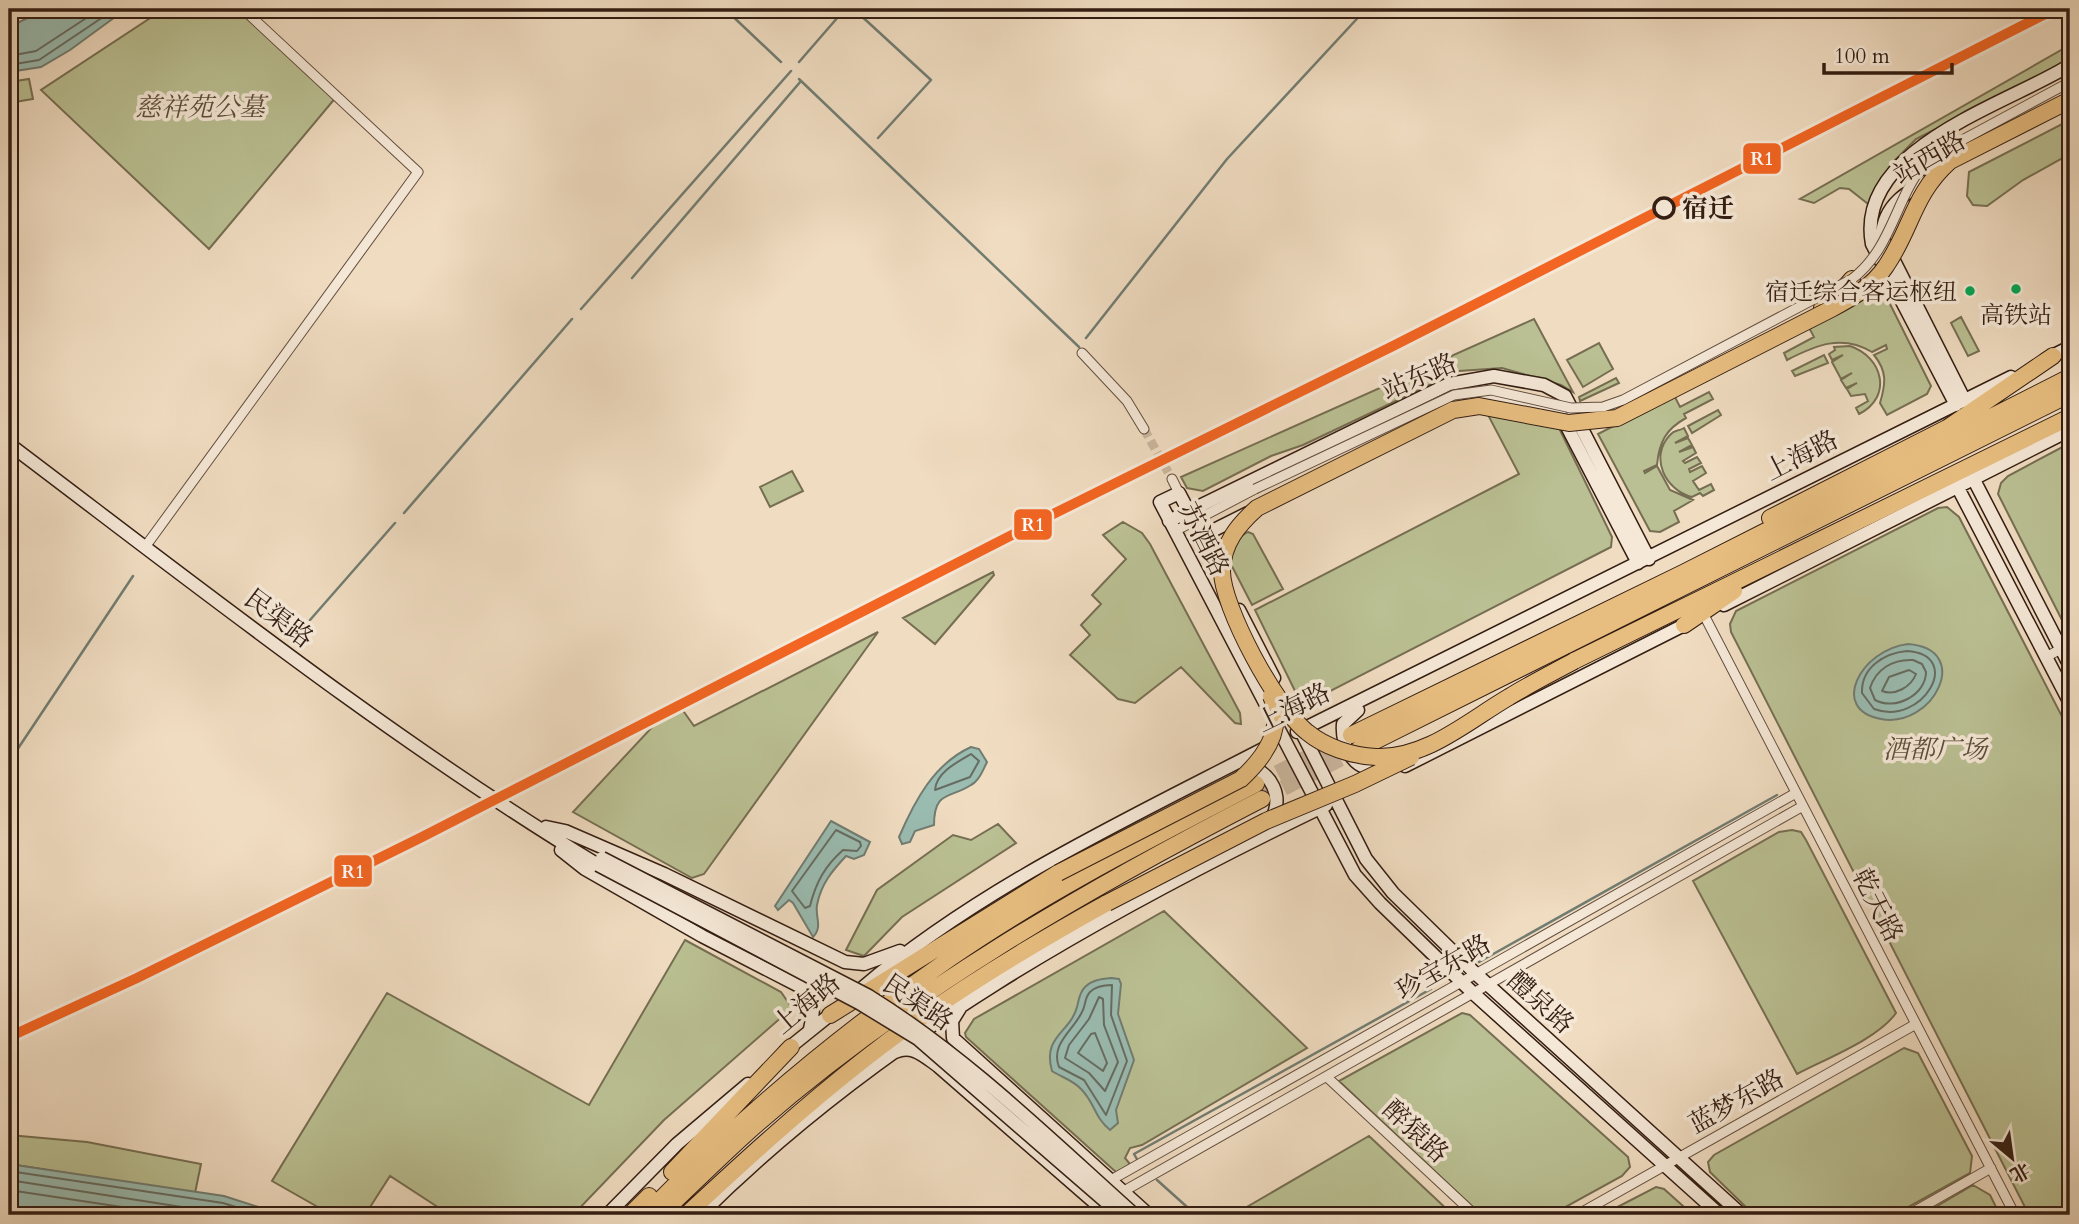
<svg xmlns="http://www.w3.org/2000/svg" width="2079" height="1224" font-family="Cardo,'Noto Serif SC',serif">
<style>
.green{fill:#bac093;stroke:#766e52;stroke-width:2}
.water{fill:#9abcb1;stroke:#717c71;stroke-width:2}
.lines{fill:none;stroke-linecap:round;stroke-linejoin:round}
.shore{stroke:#666c62;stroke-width:2}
.stream{stroke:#717c71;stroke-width:2.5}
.street-tunnel{stroke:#cab69e;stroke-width:9;stroke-dasharray:9 4.5;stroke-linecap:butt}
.highway-tunnel{stroke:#cab69e;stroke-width:16;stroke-dasharray:16 8;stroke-linecap:butt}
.street-casing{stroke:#624d3e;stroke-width:11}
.secondary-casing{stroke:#331d12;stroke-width:15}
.highway-casing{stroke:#331d12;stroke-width:18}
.street{stroke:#f5e8d7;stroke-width:9}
.secondary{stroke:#f5e8d7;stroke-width:12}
.highway{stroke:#e8be80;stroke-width:16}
.street-bridge-casing{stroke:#624d3e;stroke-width:11;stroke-linecap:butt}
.secondary-bridge-casing{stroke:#331d12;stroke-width:15;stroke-linecap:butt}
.highway-bridge-casing{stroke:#331d12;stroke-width:18;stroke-linecap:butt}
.street-bridge{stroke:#f5e8d7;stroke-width:9}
.secondary-bridge{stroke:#f5e8d7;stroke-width:12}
.highway-bridge{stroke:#e8be80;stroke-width:16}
.rail-1-casing{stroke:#f5e8d7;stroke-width:16}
.rail-1{stroke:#f26522;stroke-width:10}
.stop-dot{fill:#f5e8d7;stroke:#331d12;stroke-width:3.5}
.bus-dot{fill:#00a651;stroke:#f5e8d7;stroke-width:2.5}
.labels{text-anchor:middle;stroke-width:7;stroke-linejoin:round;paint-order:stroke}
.bus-label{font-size:24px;fill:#331d12;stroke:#f5e8d7;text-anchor:end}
.park-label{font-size:26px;font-style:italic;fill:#5c4e39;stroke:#f5e8d7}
.street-label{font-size:26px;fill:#331d12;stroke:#f5e8d7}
.stop-label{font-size:26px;font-weight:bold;fill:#331d12;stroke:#f5e8d7;text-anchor:start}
.line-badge{stroke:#f5e8d7;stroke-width:2.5}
.badge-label{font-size:19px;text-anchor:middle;font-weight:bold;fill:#fff}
</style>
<rect width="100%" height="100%" fill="#f0dcc1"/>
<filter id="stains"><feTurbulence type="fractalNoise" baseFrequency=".00286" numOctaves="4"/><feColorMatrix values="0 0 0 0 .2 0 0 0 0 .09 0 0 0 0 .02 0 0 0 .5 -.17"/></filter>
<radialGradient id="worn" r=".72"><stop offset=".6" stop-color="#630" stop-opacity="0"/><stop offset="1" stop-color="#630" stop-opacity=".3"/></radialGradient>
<path class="green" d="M164,9H243L337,96L209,249L41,90Z
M2070,45V61L1916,139L1891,164L1872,203L1868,204L1849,189L1840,188L1814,203L1800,199Z
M29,79L33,99L9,103V82Z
M2070,120V154L2023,180L1987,206L1973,205L1967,196L1969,172Z
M1880,284L1931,386L1927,394L1887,415L1880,403C1886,383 1887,371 1874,355L1887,349L1886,345L1872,352C1842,334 1816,345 1787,360L1784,353L1814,337L1807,324Z
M1961,317L1979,351L1968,356L1951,323Z
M1534,319L1573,392L1561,385L1502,368L1459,371L1303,445L1271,456L1203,491L1187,488L1181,477Z
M1599,343L1613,369L1583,387L1567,360Z
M1850,346C1883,357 1893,397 1859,414L1856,408L1868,401L1865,394L1851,396L1847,389L1857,383L1846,388L1841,380L1852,373L1841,379L1832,362L1843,355L1832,360L1829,354L1835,350L1834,347Z
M1824,355L1828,363L1795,376L1792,371Z
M1616,378L1619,383L1580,401L1579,397Z
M1709,392L1713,399L1684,414L1686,418C1666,429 1659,442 1657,465L1644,471L1645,473L1657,466L1670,490L1693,500L1674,511L1679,522L1660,532L1650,531L1598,434L1674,395L1680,407Z
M1718,410L1721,415L1692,433L1688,426Z
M1487,413L1559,428L1612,537L1611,547L1311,701L1297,695L1255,610L1519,474Z
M1684,428L1688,436L1675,443L1688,438L1692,445L1679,452L1693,447L1696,453L1683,461L1685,463L1697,457L1701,463L1689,469L1690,472L1702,466L1706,473L1693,481L1699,490L1711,484L1714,490L1703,496L1700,493L1692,497C1665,490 1649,457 1670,435C1675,429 1677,432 1684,428Z
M2070,443V626L2066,628L1998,494L2001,483L2008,476Z
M792,471L803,491L770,507L760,487Z
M1947,507L1959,517L2070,732V1215H2029L1731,632L1730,624L1736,611L1938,508Z
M1123,522L1142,533L1150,544L1240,713L1241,724L1235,723L1181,667L1135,703L1118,699L1070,655L1090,635L1081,625L1101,604L1092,595L1126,559L1103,535Z
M1248,532L1253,534L1283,589L1252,605L1222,547Z
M993,572L994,575L935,644L903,618Z
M878,632L704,874L692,878L573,812L668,710L679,705L694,726Z
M998,824L1016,843L902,917L864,956L846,950L877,890L953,835L971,840Z
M1792,830L1801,832L1806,840L1896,1013C1878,1039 1825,1059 1797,1074L1693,881L1779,832Z
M1164,911L1307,1048L1142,1145L1130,1148L1125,1158L1130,1164L1117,1173L966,1037L965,1033L974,1019Z
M685,940L781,992L792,1008L664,1120L573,1215H450L390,1176L365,1215H332L272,1181L387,993L589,1105Z
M1462,1013L1470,1015L1628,1157L1630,1167L1622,1176L1551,1215H1481L1339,1081Z
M1904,1048L1918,1053L1972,1156L1970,1173L1894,1215H1754L1710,1172L1708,1162L1714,1155Z
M9,1135L87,1142L201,1164L195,1193L9,1164Z
M1369,1136L1453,1215H1233Z
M1973,1185L1990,1195L2000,1215H1922Z
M1656,1187L1664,1189L1693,1215H1602Z"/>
<path class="water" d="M46,9H126L70,50L41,67L9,72V27Z
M1908,644C1974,649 1933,729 1881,719C1829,710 1860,650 1908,644Z
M971,747L979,749L987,762C983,770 979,781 971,785C950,799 934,790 934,825L915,831L910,842L902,844L899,837C915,800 934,764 971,747Z
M831,821L870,842L864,855L854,859L846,856C832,871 821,884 817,905C815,917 823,927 813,937L793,903L789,900L778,910L775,906Z
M1111,978L1119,979L1121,984L1118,1014L1134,1060L1116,1110L1118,1123L1110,1130C1094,1117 1095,1103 1081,1089C1073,1080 1061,1077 1052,1071C1042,1036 1070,1033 1077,1007C1079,1000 1079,993 1085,987C1092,980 1101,979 1111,978Z
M9,1164L224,1196L283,1215H9Z"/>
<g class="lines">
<path class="shore" d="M9,56L36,51L100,9
M9,65L39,60L115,9
M1907,651C1965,655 1922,727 1874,709L1862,693C1861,667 1885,653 1907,651Z
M1913,660L1922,664L1926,672C1926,695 1895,711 1875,700L1870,688C1876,669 1893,659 1913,660Z
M1909,670L1916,674C1911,687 1895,696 1882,691L1889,677Z
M971,754L979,761L970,777L935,790C936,773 957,762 971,754Z
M836,830L860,842L861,846L857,851L843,850C825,866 816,882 810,906L805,908L792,891Z
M1112,985L1111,1015L1127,1061L1106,1115L1084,1080L1059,1067C1050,1044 1073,1031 1082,1012C1086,1006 1084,998 1090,992C1096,986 1105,985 1112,985Z
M1099,997L1103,999L1104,1025L1118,1062L1105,1091L1089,1073L1065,1058L1069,1045L1089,1019Z
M1095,1033L1107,1063L1103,1071L1078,1053L1091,1034Z
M9,1171L223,1203L261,1215
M9,1180L233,1215
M9,1190L175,1215"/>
<path class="stream" d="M725,9L781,62
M857,12L931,80L878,138
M799,62L845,9
M799,79L1079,347
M632,278L801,81
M581,309L791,71
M1086,338L1227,159L1366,9
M404,513L572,319
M310,620L395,523
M9,762L133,576
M1479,962L1777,795
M1138,1161L1134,1154L1431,989
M1157,1180L1196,1215"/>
<path class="street-tunnel" d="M1144,429L1172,479"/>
<path class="highway-tunnel" d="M1256,784L1340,741
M1262,799L1359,749"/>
<g class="street-casing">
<path id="street" d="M1082,353L1127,401L1144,429
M1172,479L1179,493
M1175,531L1255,489
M145,547L418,172L243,9
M1704,615L2015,1215
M2046,657L2070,644
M1328,1078L1475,1215
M1111,1180L1796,793
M1124,1191L1803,806
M1577,1215L1916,1024
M1908,1215L1991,1168"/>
</g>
<g class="secondary-casing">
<path id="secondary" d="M1935,177C1909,190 1883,204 1882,237L1965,401
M2046,359L2070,347
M1468,404C1495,393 1539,399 1562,417L1638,563
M1956,405L1872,244C1854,148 2008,104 2070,65
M9,444C201,589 392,740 598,865
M1973,478L2070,666
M1957,486L2070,703
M1169,521L1449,384L1494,376L1544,385L1565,396L1649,559
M1202,536L1248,513
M1222,575L1179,493L1160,502L1355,875L1380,903L1473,993L1720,1215
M1724,605L2070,430
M1239,610L1274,678
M1358,710L1343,724C1341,748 1356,776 1384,767
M1300,729L1366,859L1393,893L1475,973L1742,1215
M1297,732L2011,377
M1244,765C1272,771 1285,797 1270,822
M1405,766L1692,621
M546,827L565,831L664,874L845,962L864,964L900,951
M561,850L585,869L702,936L801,987C816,1001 814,1011 810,1029
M861,989C981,887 1126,820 1265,748
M960,1008L952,1021L953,1038L1149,1215
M785,1051L836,1010
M895,1052C912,1044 924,1056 938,1066L1109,1215
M607,1215L677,1144L748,1084
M700,1215C879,1037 1100,914 1326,805"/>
</g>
<g class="highway-casing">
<path id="highway" d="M1822,308L1832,302L1852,279
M1770,518L1947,428L2053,356
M1684,625L1734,591
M1574,661L2070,417
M1351,735L1683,573L2070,377
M1359,749L2070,394
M830,1015L1058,873
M672,1172L791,1047
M630,1215L649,1196
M645,1215C739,1119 841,1033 952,957C1048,891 1153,838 1256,784
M660,1215C690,1187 719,1158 749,1131C901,996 1082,892 1262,799
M686,1215C744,1161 803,1107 866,1058C941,999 1024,949 1107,903"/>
</g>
<use href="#street" class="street"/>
<use href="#secondary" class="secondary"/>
<use href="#highway" class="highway"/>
<g class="street-bridge-casing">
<path id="street-bridge" d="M1255,489L1454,395L1491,390L1571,408L1603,407L1623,400L1852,279C1894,247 1895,195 1929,158L2070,82"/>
</g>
<g class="secondary-bridge-casing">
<path id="secondary-bridge" d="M602,858L869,996C967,1057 1049,1138 1135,1215
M598,865L859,1003L918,1039L1121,1215"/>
</g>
<g class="highway-bridge-casing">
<path id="highway-bridge" d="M1574,661C1552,673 1530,684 1509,697C1468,721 1426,759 1376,757C1352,756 1325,747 1307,732C1278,710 1221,606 1222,570C1223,543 1238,525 1257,508L1453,410L1479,406L1569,423L1617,418L1831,309C1852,298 1873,286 1886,266C1912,228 1913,194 1950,161L2070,100
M1058,873L1241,779C1265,757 1285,729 1271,696
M1107,903L1266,821L1355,784L1411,757"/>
</g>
<use href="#street-bridge" class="street-bridge"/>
<use href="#secondary-bridge" class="secondary-bridge"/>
<use href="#highway-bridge" class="highway-bridge"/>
<g class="rail-1-casing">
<path id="rail-1" d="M9,1037L137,978L422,837L1043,519L1393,346L2055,9"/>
</g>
<use href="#rail-1" class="rail-1"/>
</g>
<circle class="stop-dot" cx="1664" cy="208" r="10"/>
<g class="bus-dot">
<circle cx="2016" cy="289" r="6"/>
<circle cx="1970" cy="291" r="6"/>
</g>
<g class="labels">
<g class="bus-label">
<text x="1957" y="300">宿迁综合客运枢纽</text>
<text x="2016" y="323" text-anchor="middle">高铁站</text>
</g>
<g class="park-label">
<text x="200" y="116">慈祥苑公墓</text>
<text x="1935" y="758">酒都广场</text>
</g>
<g class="street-label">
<text transform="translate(1929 157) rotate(-30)" y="9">站西路</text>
<text transform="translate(1419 376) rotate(-23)" y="9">站东路</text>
<text transform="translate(1801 455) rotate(-27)" y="9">上海路</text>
<text transform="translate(1204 539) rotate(63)" y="9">苏酒路</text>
<text transform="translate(279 618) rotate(37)" y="9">民渠路</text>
<text transform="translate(1293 707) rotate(-26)" y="9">上海路</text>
<text transform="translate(1878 905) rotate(63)" y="9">乾天路</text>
<text transform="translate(1443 967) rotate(-30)" y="9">珍宝东路</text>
<text transform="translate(918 1002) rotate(34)" y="9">民渠路</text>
<text transform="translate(1541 1002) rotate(42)" y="9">醴泉路</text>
<text transform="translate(806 1003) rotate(-40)" y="9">上海路</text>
<text transform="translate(1736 1101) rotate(-29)" y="9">蓝梦东路</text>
<text transform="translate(1416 1131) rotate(43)" y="9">醉猿路</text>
</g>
<g class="stop-label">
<text x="1682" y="217">宿迁</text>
</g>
</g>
<g class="line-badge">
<rect x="1742" y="142" width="40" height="33" rx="7" fill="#f26522"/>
<rect x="1013" y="508" width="40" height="33" rx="7" fill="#f26522"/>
<rect x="333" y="854" width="40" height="34" rx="7" fill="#f26522"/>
</g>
<g class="badge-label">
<text x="1762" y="165">R1</text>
<text x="1033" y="531">R1</text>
<text x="353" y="878">R1</text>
</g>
<rect width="2079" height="1224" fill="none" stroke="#f0dcc1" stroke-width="35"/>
<rect x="10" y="10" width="2058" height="1203" fill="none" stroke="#331d12" stroke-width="3.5"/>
<rect x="18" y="18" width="2044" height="1189" fill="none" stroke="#331d12" stroke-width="2"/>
<g transform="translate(2012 1158) rotate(151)" stroke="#f5e8d7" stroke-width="5" paint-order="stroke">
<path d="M0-5L12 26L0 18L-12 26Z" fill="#331d12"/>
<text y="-10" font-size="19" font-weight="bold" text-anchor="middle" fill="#331d12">北</text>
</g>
<path d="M1824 63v10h128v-10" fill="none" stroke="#331d12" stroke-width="3.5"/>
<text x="1834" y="63" font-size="21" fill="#331d12" stroke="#f5e8d7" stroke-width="5" paint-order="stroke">100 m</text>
<rect width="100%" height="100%" filter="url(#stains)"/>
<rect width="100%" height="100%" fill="url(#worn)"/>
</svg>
